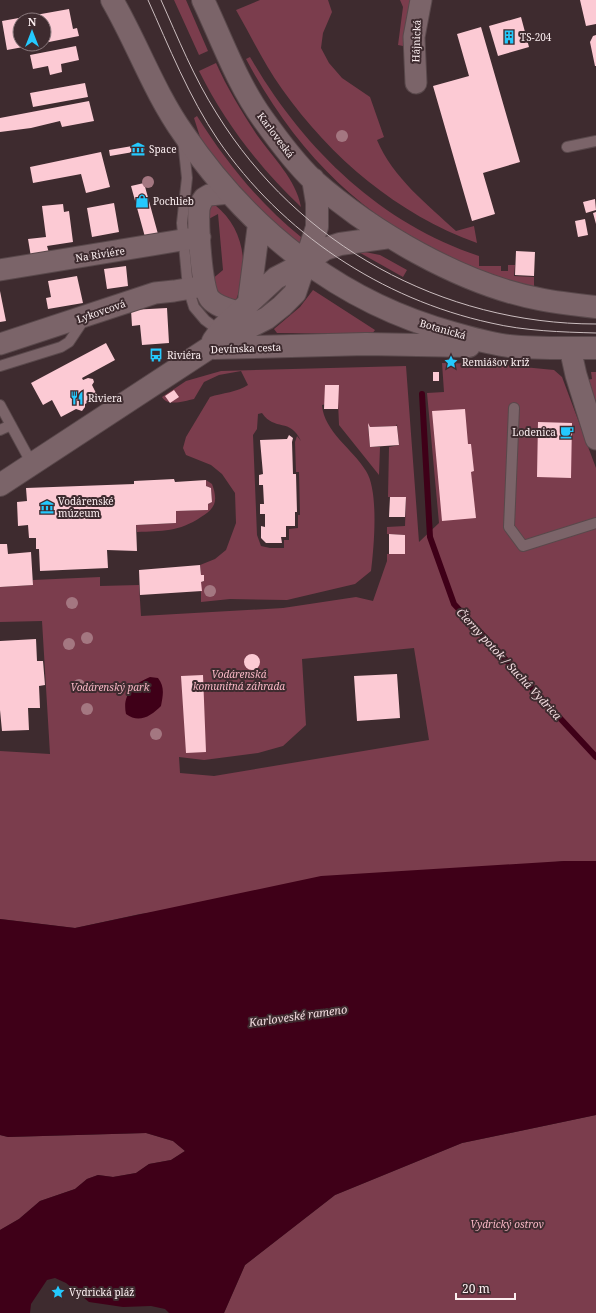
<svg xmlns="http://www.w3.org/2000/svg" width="596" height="1313" font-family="'Noto Serif',serif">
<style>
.green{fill:#7b3d4d;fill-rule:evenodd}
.water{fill:#3f0018}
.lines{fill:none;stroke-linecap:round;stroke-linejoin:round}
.stream{stroke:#3f0018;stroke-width:6}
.building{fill:#fccad4}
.lane-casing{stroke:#59484b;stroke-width:12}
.street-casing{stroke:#59484b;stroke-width:23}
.secondary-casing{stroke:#59484b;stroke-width:24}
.lane{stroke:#7b6469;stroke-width:10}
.street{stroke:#7b6469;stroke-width:21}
.secondary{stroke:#7b6469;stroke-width:22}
.tram{stroke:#cbbdbf;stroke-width:1}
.tree{fill:#a47781}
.labels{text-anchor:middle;stroke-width:4;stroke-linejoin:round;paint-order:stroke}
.poi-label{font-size:10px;fill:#fceff1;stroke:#3e2b2f;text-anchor:start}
.street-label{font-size:10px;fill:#fceff1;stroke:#3e2b2f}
.park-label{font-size:10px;font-style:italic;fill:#f7b6c4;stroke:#3e2b2f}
.water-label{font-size:11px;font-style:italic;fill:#f3dce0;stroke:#3e2b2f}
</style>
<rect width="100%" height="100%" fill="#3e2b2f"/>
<path class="green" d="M174,0H186L208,51L199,55Z
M260,0H328L332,12L323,33L321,48L329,63L342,78L370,97L384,137L377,140C393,178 427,204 456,231L474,226L477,243C397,214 331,158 282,89C264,64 251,36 236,10Z
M400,0H411L403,46L398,45L403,7Z
M250,57C302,147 379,223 479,256V266H501V271H508V265H515L514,276L534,277V287C401,252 311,180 246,59Z
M216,63C227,88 242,112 257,135C273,158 296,179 301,207C259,167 225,123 199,71Z
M197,116C226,162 259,203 301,237L300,242H298L275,223L253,202L210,153L200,137L194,118Z
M215,205C244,228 250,267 236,300L228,304L217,298L211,280L223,270L218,214L205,221L206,207Z
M355,250L380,255L407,270L403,277Z
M313,290L375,330L372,334L277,333L274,329L300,307Z
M442,363L494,364L554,370L562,377L596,468V861H564L140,914L75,928L0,919V751L50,754L42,621L0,622V587L33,585V580L100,577V586L139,585L141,616L283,608L356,597L373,601L387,561V554H405V535L387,534V527L405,526L406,498L388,497L389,447L399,445L397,424L396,426L370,427L368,426L370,447H380L379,475L339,425L338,402L322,405C324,432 353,449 366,471C379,491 374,547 371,571L355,584L287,600L230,599L201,602V582L204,581V575H201L200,565L215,559L226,550L236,523L235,493L222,474L211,465L186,455L183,448L186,437L210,397C222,393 238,392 248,385L241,371L219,375L204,382L194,399C184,401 168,407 162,397L186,381L221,371L406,366L419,542L439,523L427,393L444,392ZM262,413C275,432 290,417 301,441L297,436L295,442L296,472H299L300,515H298V528L289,529V540H284V548H270L261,546L257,535L253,435L257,429L258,414ZM414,648L429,740L214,776L180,773L179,757L204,760L258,753L283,746L306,725L302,659Z
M591,372H596V416L587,380L592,379Z
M206,480L212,484C218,501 216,508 201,517C179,532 162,531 137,532L136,525L176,523V511L207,510L208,504L212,502L211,488L206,486Z
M596,1115V1313H224L245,1265L335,1195L462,1143Z
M146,1133L173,1141L185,1151L171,1160L149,1164L136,1173L113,1177L98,1175L87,1179L75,1189L40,1201L19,1219L0,1230V1135L8,1137Z"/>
<path class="water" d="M150,677L158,678C165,687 163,695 161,706C151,716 139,724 126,714C122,695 133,684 150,677Z
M564,861H596V1115L462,1143L335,1195L245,1265L224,1313H169L165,1309L151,1306L123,1307L89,1302L66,1283L55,1278L47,1280L31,1304L30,1313H0V1230L19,1219L40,1201L75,1189L87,1179L98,1175L113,1177L136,1173L149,1164L171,1160L185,1151L173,1141L146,1133L8,1137L0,1135V919L75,928L321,876Z"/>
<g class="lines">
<path class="stream" d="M422,394L430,537L454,604L596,757"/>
</g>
<path class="building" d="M580,0H596V24L586,26Z
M69,9L73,29L77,28L79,36L44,43V20H20V44L34,45L7,50L2,21Z
M521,17L529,47L498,56L489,26Z
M481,27L520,162L483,173L495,214L472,221L433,86L469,76L457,34Z
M596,35V66H595L590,42L593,36Z
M76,46L79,60L61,64L62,72L50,75L48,66L33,69L30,55Z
M85,83L88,97L33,107L30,93Z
M89,101L94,121L62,127L60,121L31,128L0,132V118Z
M144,144L145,150L110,156L109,150Z
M101,152L110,187L86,193L81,174L33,183L30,167Z
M144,183L158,234L145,237L131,186Z
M595,199L596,210L586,213L583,202Z
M114,203L119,232L92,237L87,208Z
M63,204L64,212L69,211L73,242L47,246L49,253L31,257L28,239L46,237L42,206Z
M596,212V224L593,213Z
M585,219L588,235L578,237L575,221Z
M516,251L535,252L534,276L515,275Z
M126,266L128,286L107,289L104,269Z
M77,276L83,303L48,309L46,298L51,297L48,281Z
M0,291L6,321L0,322Z
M167,308L169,343L142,345L140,325L132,326L131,310Z
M106,343L115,360L82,378L83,380L88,378L93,379L94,382L92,385L98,397L85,404V407L82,411L76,409L61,417L52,400L43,405L31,383Z
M433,372H439V381H433Z
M325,385H339L338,409H324Z
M174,390L179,397L170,403L165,396Z
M465,409L468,444H471L474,471L471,472L476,518L442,521L432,411Z
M538,422L572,423L571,478L537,477Z
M368,423L370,427L397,426L399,445L370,447Z
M289,435L293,438L292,442L293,474H296L297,512H295V526H286V537H281L282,543H266L261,538V526L265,527V514H260V504H264L263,485H259V475L263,474L260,440L287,439Z
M174,479L175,482L206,480V486L211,488L212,502L208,504V510L176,511V523L136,525L137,551L107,550L108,568L40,571L39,549H36V538H29L28,525L18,526L17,502L27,501L26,488L134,484V481Z
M390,497H406L405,517H389Z
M389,534L405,535V554H389Z
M0,544H7L8,554L31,552L33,585L0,587Z
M200,565L201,575H204V581L201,582L202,591L140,595L139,570Z
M36,639L37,661H43L45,685L39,686L40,708H28L29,730L2,731L0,710V641Z
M244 662a8 8 0 1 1 16 0a8 8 0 1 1-16 0Z
M397,674L400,718L357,721L354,676Z
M203,675L206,752L186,753L181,676Z"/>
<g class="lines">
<g class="lane-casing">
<path id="lane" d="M183,140L187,178L182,223L188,288L194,307L205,320L213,326L224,327
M567,147L596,141
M0,366L61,347L69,342L85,318
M0,405L32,464
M514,408L509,527L523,546L596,523
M0,430L11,425"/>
</g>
<g class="street-casing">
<path id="street" d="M416,83L414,37L421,0
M230,193L209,195L204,198C201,202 200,204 199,209C198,224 201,289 210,299C217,307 229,309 238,312
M0,270L200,237
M0,344L155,293L174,291L204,286
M570,348L576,375L596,439"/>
</g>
<g class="secondary-casing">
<path id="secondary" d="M112,0C137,43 154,92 183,133C249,230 339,302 453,333C471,338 491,344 509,346C538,349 568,348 596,348
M203,0C222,40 237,83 263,119C278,140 294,162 313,180C372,232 461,284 539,299C558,303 577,305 596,307
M249,301L259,224
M213,341L223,327L276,278L305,263L325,249L340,244L390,237
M214,348L366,344L469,346
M0,485L209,348L267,318L282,306L295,293L317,227V203L313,179"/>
</g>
<use href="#lane" class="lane"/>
<use href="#street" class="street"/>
<use href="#secondary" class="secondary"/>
<path class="tram" d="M148,0C169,47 189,97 218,140C282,233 381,299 491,323C525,331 561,332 596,333
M161,0C178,38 194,78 217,114C298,245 442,324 596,324"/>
</g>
<g class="tree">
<circle cx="342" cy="136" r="6"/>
<circle cx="148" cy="182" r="6"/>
<circle cx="210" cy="591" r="6"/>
<circle cx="72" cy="603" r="6"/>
<circle cx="87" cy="638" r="6"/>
<circle cx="69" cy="644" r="6"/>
<circle cx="79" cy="685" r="6"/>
<circle cx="87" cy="709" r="6"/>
<circle cx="156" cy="734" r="6"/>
</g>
<defs>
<g id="building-bare" transform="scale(1.08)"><path d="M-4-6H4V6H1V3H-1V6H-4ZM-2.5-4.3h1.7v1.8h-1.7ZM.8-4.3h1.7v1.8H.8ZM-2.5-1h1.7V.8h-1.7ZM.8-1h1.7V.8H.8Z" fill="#24c9fe" stroke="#3e2b2f" stroke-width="2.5" paint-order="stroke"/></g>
<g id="museum-bare" transform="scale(1.08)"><path d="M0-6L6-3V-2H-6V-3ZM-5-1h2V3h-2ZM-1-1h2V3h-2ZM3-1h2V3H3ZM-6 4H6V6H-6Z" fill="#24c9fe" stroke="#3e2b2f" stroke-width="2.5" paint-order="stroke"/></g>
<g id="shop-bare" transform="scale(1.08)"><path d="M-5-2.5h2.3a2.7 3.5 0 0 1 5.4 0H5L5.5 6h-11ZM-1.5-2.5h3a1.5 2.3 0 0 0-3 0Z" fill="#24c9fe" stroke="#3e2b2f" stroke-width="2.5" paint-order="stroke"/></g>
<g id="bus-bare" transform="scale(1.08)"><path d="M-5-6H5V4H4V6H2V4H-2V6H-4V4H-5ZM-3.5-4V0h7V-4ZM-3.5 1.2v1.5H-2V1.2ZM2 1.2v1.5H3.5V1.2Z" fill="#24c9fe" stroke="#3e2b2f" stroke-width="2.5" paint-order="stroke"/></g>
<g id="sight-bare" transform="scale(1.08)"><path d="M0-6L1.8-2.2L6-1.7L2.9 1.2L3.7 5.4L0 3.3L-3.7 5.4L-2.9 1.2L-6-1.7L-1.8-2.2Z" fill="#24c9fe" stroke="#3e2b2f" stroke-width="2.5" paint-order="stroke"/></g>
<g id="restaurant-bare" transform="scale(1.08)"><path d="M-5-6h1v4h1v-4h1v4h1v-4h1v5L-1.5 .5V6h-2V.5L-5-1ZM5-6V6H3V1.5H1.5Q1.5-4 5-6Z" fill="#24c9fe" stroke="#3e2b2f" stroke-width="2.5" paint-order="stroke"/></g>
<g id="cafe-bare" transform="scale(1.08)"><path d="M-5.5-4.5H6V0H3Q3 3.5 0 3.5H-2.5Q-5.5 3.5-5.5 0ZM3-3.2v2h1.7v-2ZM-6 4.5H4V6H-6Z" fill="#24c9fe" stroke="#3e2b2f" stroke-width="2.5" paint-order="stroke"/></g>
</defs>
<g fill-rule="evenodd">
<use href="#building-bare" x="509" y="37"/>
<use href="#museum-bare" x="138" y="149"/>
<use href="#shop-bare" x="142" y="201"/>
<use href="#bus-bare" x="156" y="355"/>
<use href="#sight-bare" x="451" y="362"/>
<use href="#restaurant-bare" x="77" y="398"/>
<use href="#cafe-bare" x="567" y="432"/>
<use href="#museum-bare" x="47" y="507"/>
<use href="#sight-bare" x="58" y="1292"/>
</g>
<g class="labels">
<g class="poi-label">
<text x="520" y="41">TS-204</text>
<text x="149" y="153">Space</text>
<text x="153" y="205">Pochlieb</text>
<text x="167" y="359">Riviéra</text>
<text x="462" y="366">Remiášov kríž</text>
<text x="88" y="402">Riviera</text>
<text x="556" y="436" text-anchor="end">Lodenica</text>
<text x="58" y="505">Vodárenské<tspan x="58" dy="12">múzeum</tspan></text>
<text x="69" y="1296">Vydrická pláž</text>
</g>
<g class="street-label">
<text transform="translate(416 41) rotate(-88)" y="4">Hájnická</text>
<text transform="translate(276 135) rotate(53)" y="4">Karloveská</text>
<text transform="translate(100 254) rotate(-9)" y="4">Na Riviére</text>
<text transform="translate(101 311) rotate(-19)" y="4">Lykovcová</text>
<text transform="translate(443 329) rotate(16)" y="4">Botanická</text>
<text transform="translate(246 348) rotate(-2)" y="4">Devínska cesta</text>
</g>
<g class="park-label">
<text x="239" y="678">Vodárenská<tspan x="239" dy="12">komunitná záhrada</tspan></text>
<text x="110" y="691">Vodárenský park</text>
<text x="507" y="1228">Vydrický ostrov</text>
</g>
<g class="water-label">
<text transform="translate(509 664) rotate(47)" y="4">Čierny potok / Suchá Vydrica</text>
<text transform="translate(298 1016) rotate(-8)" y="4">Karloveské rameno</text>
</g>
</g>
<g transform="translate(32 32)"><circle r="19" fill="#3e2b2f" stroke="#8a797d"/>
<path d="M0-3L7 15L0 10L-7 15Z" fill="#24c9fe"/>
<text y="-6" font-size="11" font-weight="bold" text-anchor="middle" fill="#fceff1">N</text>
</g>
<path d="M456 1293v6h59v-6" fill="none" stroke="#fceff1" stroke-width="2"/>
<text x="462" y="1293" font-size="12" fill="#fceff1" stroke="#3e2b2f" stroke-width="3" paint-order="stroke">20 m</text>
</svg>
